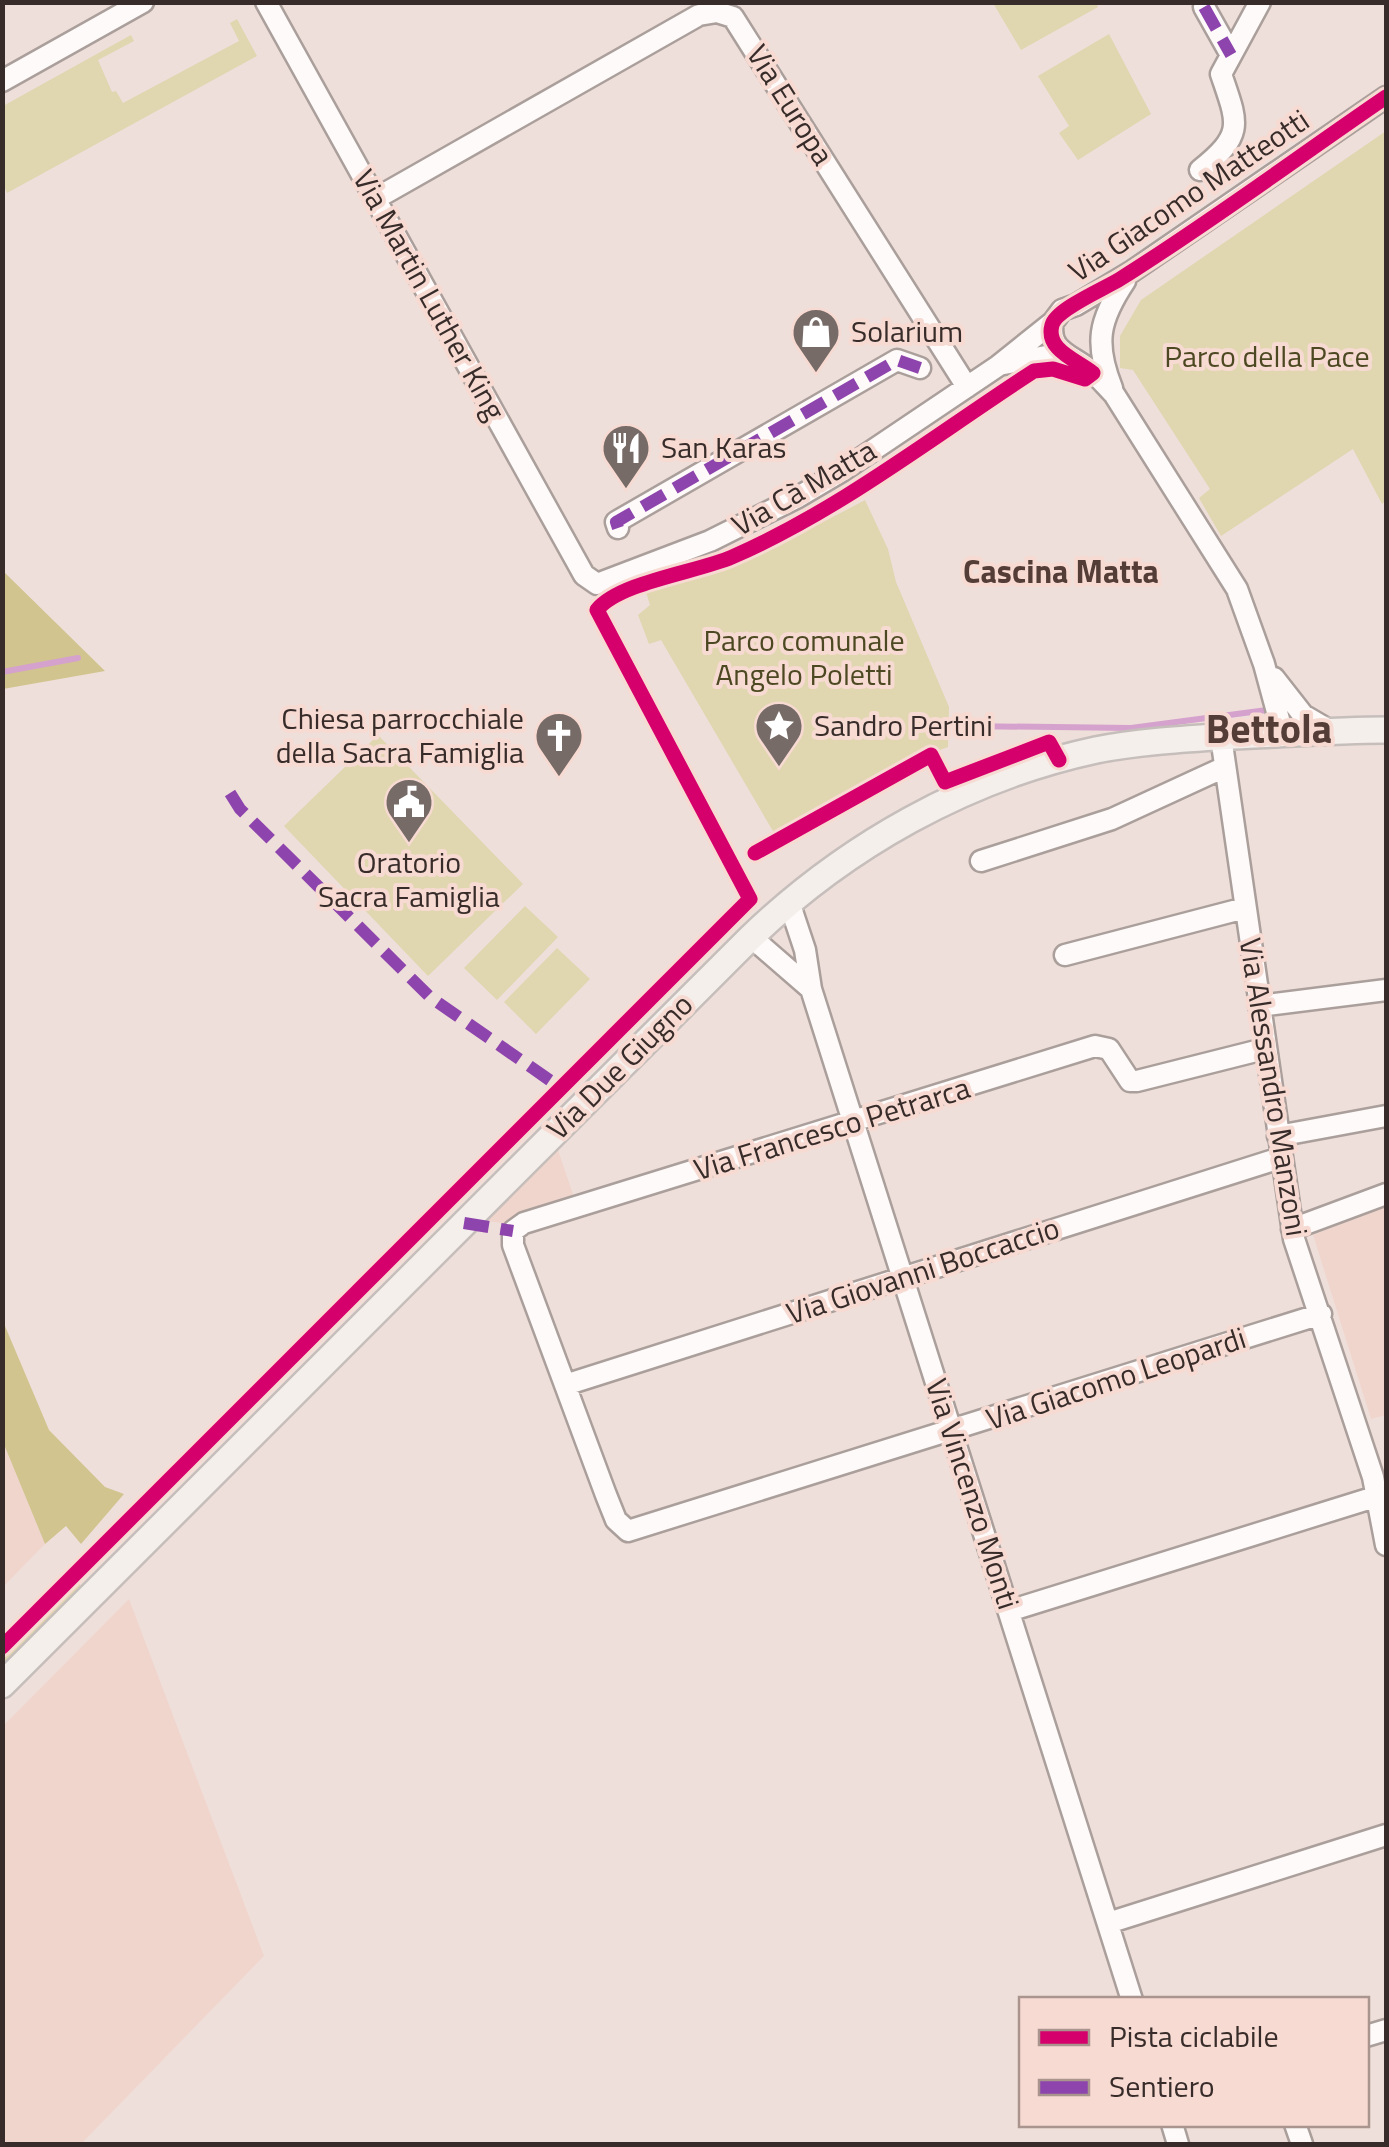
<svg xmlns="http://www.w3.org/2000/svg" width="1389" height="2147" font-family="'Titillium Web',sans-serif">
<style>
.built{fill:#f0d5cd}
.green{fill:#e0d6b0}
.forest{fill:#d1c48f}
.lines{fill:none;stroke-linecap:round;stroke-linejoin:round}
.stream{stroke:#d5a2cd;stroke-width:6}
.minor-casing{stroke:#aa9f9b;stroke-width:25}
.major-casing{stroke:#c6bebb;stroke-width:30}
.minor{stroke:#fdfaf9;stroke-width:20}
.major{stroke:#f4efeb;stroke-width:25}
.quiet{stroke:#8e44ad;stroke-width:12;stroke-dasharray:25 12;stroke-linecap:butt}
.cycleway-casing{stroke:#f7dad2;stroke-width:21}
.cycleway{stroke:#d6006c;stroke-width:15}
.labels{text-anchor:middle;stroke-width:8;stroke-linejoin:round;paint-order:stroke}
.street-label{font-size:30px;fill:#372c29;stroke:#f7dad2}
.poi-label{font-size:30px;fill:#372c29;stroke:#f7dad2;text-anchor:start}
.park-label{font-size:30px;fill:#4c4821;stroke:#f7dad2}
.neighbourhood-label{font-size:32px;font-weight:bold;fill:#543d36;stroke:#f7dad2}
.district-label{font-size:40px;font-weight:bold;fill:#543d36;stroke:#f7dad2}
</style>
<rect width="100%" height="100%" fill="#efdfda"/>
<path class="built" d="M557,1147L575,1200L502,1223L486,1221Z
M1386,1206V1415L1371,1419L1313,1235Z
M3,1442L45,1544L3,1587H2Z
M129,1599L264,1956L81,2144H3V1726Z"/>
<path class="green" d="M1096,3L1098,7L1021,50L993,3Z
M237,19L257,56L7,193L3,184V106L131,35L134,41L98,60L112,92L116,91L123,103L239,41L230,23Z
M1109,34L1151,114L1078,160L1059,133L1069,126L1038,76Z
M1386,131V501L1382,504L1353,449L1221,536L1199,498L1210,489L1133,370L1120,368V336L1141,300Z
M865,500L888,549L896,582L949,707L948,747L929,754L777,838L661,640L649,644L638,615L650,605L646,592C723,570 795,538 865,500Z
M378,735L523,884L428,976L284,826Z
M525,906L558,937L497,1000L464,968Z
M557,948L590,979L536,1034L504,1002Z
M73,1581L80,1584L81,1589L3,1671V1651Z"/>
<path class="forest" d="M2,571H3L105,671L3,689Z
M2,1319L49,1430L105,1487L124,1494L81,1544L66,1526L45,1544L3,1442Z"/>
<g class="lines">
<path class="stream" d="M2,672L78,658
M965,726L1131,728L1267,710"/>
<g class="minor-casing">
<path id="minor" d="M266,2L584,575L597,584L710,541L798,497L842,471L998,366L1053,322L1062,310L1076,305L1131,272L1386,97
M1204,7L1231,55
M2,81L143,2
M1200,170C1245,134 1238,124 1221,74L1260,2
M375,199L699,15L717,12L733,17L967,387
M1053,322C1047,351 1072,355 1090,370C1099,377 1106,386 1114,394L1237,589L1264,664L1283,734
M1004,364L1062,353
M1112,388C1094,343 1099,320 1125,281
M618,528L616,522L897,360L920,368
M1274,678L1303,715L1332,732
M1221,737L1294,1239L1373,1477L1386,1545
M981,861L1112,819L1225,767
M789,902L805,950L811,989L1132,2000
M751,937L811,989
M1065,955L1245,908
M1259,1006L1386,990
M1264,1049L1137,1081H1130L1109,1049L1095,1046L524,1223L513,1231V1245L606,1495L616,1520L628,1531L1321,1314
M1278,1136L1386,1116
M1292,1229L1386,1194
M565,1385L1280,1158
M1009,1611L1378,1496
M1108,1923L1386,1835
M1366,2036L1386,2030
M1172,2124L1178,2144
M1295,2124L1302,2144"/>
</g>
<g class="major-casing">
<path id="major" d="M2,1685L751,937C846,846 966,778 1096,750C1142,741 1187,739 1233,736C1284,734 1335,730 1386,730"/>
</g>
<use href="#minor" class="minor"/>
<use href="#major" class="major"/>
<path class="quiet" d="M1204,7L1231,55
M618,528L616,522L897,360L920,368
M230,793L240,809L430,997L561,1088
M464,1223L513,1231"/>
<g class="cycleway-casing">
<path id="cycleway" d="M755,853L931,755L945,782L1049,742L1059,760
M2,1647L750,899L597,610C619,582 698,572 732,557C840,510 935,435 1034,371L1053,369L1085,379L1093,373C1077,360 1045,350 1052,325C1056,309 1104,289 1120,279C1211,222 1298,157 1386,97"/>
</g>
<use href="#cycleway" class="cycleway"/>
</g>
<defs>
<g id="shop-pin" transform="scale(2.5)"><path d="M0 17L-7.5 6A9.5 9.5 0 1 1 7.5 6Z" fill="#776b67" stroke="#f7dad2"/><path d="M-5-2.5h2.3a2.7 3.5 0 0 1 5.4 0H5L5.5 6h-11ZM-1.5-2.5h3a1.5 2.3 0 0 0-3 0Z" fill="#fff"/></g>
<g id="restaurant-pin" transform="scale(2.5)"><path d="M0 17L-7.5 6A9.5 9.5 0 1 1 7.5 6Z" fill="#776b67" stroke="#f7dad2"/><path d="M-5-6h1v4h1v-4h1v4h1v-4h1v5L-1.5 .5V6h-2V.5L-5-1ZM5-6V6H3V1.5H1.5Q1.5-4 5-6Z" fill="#fff"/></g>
<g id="sight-pin" transform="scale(2.5)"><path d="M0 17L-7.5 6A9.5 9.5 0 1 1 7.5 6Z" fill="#776b67" stroke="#f7dad2"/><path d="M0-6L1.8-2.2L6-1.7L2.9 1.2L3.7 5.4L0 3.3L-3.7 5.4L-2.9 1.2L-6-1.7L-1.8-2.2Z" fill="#fff"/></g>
<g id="church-pin" transform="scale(2.5)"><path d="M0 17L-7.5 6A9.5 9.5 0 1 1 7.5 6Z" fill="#776b67" stroke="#f7dad2"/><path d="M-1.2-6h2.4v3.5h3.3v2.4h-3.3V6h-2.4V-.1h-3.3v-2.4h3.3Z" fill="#fff"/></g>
<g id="civic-pin" transform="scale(2.5)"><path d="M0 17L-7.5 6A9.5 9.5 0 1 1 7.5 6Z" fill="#776b67" stroke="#f7dad2"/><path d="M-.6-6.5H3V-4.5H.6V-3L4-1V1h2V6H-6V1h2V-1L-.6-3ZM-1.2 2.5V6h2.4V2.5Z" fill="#fff"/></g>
</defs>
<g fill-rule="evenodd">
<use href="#shop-pin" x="816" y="332"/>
<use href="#restaurant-pin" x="626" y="448"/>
<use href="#sight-pin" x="779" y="726"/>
<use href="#church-pin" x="559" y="736"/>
<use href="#civic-pin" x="409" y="802"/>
</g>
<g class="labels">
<g class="street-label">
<text transform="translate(790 105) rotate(58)" y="10">Via Europa</text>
<text transform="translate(1189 196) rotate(-34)" y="10">Via Giacomo Matteotti</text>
<text transform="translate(429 295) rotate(61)" y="10">Via Martin Luther King</text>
<text transform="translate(804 488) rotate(-30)" y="10">Via Cà Matta</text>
<text transform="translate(620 1067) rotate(-45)" y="10">Via Due Giugno</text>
<text transform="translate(1273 1087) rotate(81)" y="10">Via Alessandro Manzoni</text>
<text transform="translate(832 1129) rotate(-17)" y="10">Via Francesco Petrarca</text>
<text transform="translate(923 1271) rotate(-18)" y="10">Via Giovanni Boccaccio</text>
<text transform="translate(1116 1379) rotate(-18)" y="10">Via Giacomo Leopardi</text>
<text transform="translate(972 1494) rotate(72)" y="10">Via Vincenzo Monti</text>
</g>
<g class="poi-label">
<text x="851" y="342">Solarium</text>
<text x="661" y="458">San Karas</text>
<text x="524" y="729" text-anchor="end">Chiesa parrocchiale<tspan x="524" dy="34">della Sacra Famiglia</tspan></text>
<text x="814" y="736">Sandro Pertini</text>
<text x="409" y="873" text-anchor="middle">Oratorio<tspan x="409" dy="34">Sacra Famiglia</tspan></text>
</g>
<g class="park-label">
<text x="1267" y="367">Parco della Pace</text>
<text x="804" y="651">Parco comunale<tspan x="804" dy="34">Angelo Poletti</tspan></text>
</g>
<g class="neighbourhood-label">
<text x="1061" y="583">Cascina Matta</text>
</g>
<g class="district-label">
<text x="1269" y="743">Bettola</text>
</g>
</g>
<rect width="1389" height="2147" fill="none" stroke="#372c29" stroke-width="10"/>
<rect x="1019" y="1997" width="350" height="130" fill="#f7dad2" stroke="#aa948e" stroke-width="2.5"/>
<rect x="1039" y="2030" width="50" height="15" fill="#d6006c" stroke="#aa948e" stroke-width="2.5"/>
<text x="1109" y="2047" font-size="30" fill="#372c29">Pista ciclabile</text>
<rect x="1039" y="2080" width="50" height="15" fill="#8e44ad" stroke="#aa948e" stroke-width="2.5"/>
<text x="1109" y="2097" font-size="30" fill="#372c29">Sentiero</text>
</svg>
